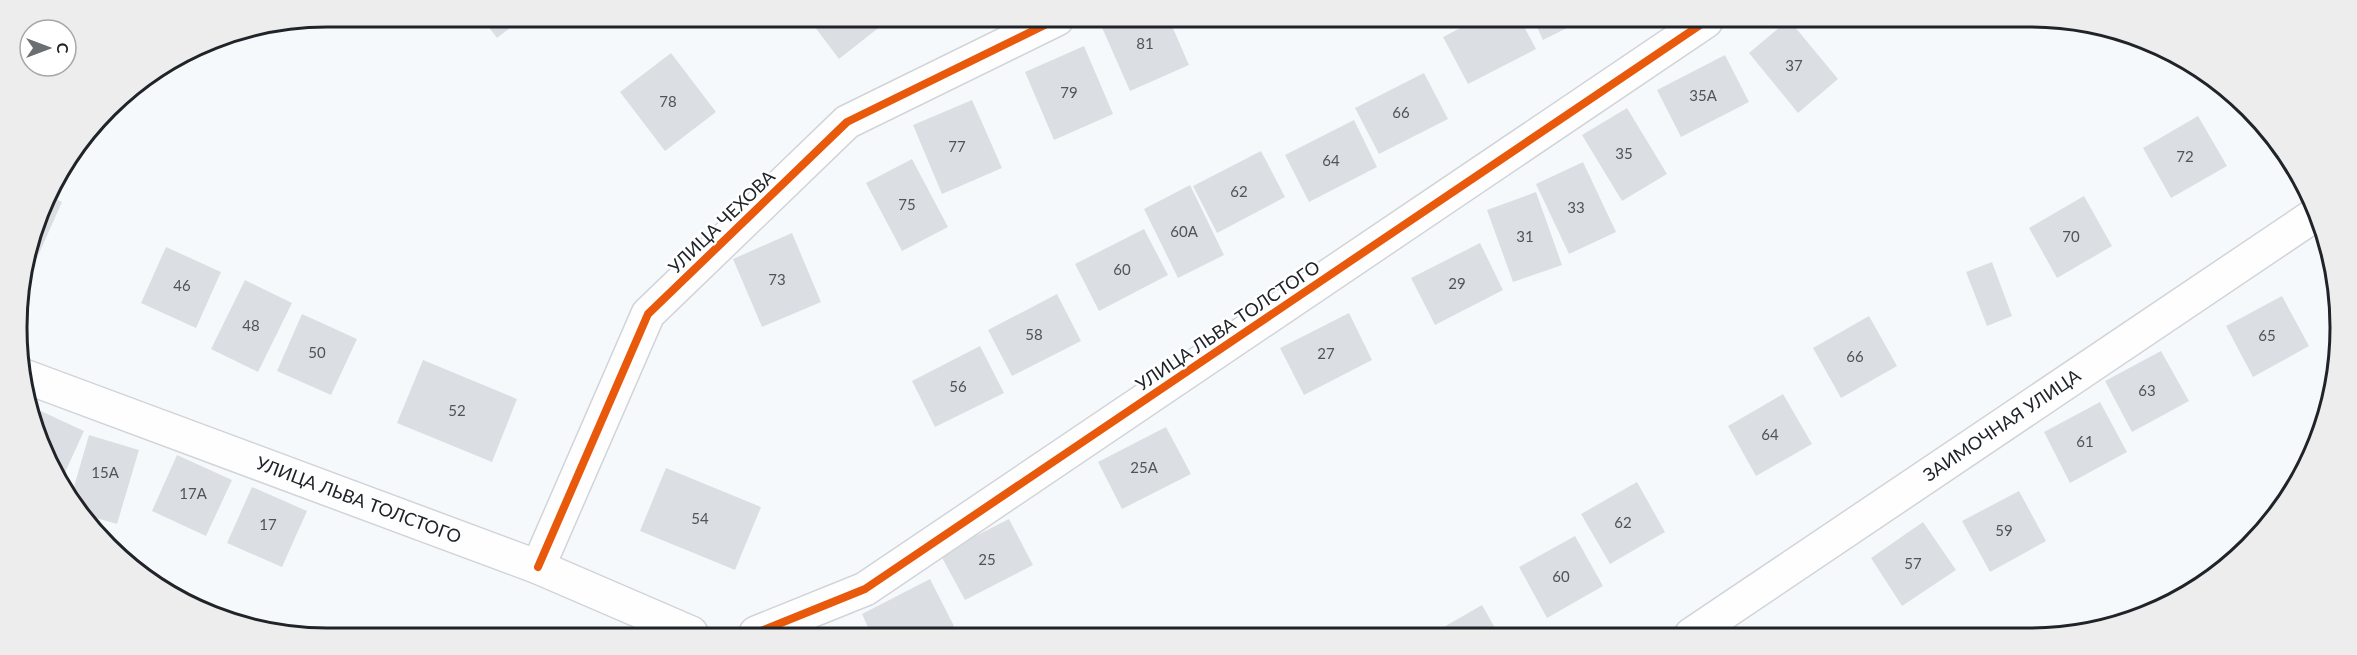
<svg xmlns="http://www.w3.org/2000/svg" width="2357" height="655" font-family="Lato,sans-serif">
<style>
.building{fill:#dbdfe3}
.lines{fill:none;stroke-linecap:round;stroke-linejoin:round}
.street-casing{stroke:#d1d4d8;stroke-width:36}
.street{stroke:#fefeff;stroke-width:33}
.cycleway-casing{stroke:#fff;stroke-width:11}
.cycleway{stroke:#e8590c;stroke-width:8}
.labels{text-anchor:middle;stroke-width:5;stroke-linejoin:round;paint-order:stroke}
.number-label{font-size:15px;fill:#505458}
.street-label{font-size:18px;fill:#202429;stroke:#fff}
.rim{fill:none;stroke:#202429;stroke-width:3}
</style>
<rect width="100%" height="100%" fill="#f6f9fc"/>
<path class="building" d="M481,17H524L497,38Z
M808,18H891L839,59Z
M1108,19H1169L1189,65L1130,91L1100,23Z
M1476,20L1521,21L1536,49L1468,84L1443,37Z
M1534,21H1581L1543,40Z
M1787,21H1790L1838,79L1798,113L1749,53Z
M1084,46L1113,114L1054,140L1025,72Z
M671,53L716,112L665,151L620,92Z
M1725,55L1749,102L1681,137L1657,90Z
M1424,73L1448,119L1379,154L1355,108Z
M972,100L1002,168L942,194L913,125Z
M1627,108L1667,174L1622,201L1582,135Z
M2198,116L2227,166L2171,198L2143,148Z
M1354,120L1377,167L1309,202L1285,155Z
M1261,151L1285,197L1217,233L1193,186Z
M912,159L948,227L902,251L866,183Z
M1583,162L1616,232L1569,254L1536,184Z
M1190,185L1224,255L1178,278L1144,209Z
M1536,192L1562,265L1513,282L1487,210Z
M47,195L62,202L37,258L31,255Z
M2084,196L2112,246L2057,278L2029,228Z
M1144,229L1168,275L1099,311L1075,264Z
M792,233L821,302L762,327L733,259Z
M1480,243L1503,290L1435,325L1411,278Z
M166,247L221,272L196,328L141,303Z
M1992,262L2012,316L1987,326L1966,272Z
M245,280L292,303L258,372L211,349Z
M1057,294L1081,341L1012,376L988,330Z
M2282,296L2309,346L2253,377L2226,326Z
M1349,313L1372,360L1304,395L1280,348Z
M302,314L357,339L331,395L277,371Z
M1869,316L1897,366L1841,398L1813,348Z
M980,346L1004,393L935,427L912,381Z
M2161,351L2189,401L2132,432L2105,381Z
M423,360L517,399L492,462L397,423Z
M1783,394L1812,444L1756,476L1728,426Z
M2100,402L2127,452L2070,483L2044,432Z
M30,406L84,431L62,479L28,410Z
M1166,427L1191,474L1122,509L1098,462Z
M89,435L139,450L117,524L79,513L71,497Z
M177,455L232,480L206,536L152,511Z
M666,468L761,507L735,570L640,531Z
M1637,482L1665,532L1610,564L1581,514Z
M252,487L307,511L282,567L227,543Z
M2019,491L2046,541L1990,572L1962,521Z
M1009,519L1033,565L965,600L940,554Z
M1923,522L1956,570L1902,606L1871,558Z
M1575,536L1603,586L1547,618L1519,567Z
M930,579L954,626L939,634H871L862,614Z
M1482,605L1499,635H1430Z"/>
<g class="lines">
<g class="street-casing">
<g id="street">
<path id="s1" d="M24,376L538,567L691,633"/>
<path d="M538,567L648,314L847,122L1057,19"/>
<path d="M756,633L865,589L1706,21"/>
<path id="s2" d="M1691,635L2313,216"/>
</g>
</g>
<use href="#street" class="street"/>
<g class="cycleway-casing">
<path id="cycleway" d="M538,567L648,314L847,122L1057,19
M756,633L865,589L1706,21"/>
</g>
<use href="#cycleway" class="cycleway"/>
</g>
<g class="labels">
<g class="number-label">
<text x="1145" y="49">81</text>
<text x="1794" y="71">37</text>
<text x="1069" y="98">79</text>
<text x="1703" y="101">35А</text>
<text x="668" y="107">78</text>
<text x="1401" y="118">66</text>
<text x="957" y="152">77</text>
<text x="1624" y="159">35</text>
<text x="2185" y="162">72</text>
<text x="1331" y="166">64</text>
<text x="1239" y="197">62</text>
<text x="907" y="210">75</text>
<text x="1576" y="213">33</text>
<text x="1184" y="237">60А</text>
<text x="1525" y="242">31</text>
<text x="2071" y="242">70</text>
<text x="1122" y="275">60</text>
<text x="777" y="285">73</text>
<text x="1457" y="289">29</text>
<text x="182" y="291">46</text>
<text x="251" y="331">48</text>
<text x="1034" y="340">58</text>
<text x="2267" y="341">65</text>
<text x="317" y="358">50</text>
<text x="1326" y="359">27</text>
<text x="1855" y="362">66</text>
<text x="958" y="392">56</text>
<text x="2147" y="396">63</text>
<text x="457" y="416">52</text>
<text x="1770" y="440">64</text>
<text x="2085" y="447">61</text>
<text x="1144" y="473">25А</text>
<text x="105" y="478">15А</text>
<text x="193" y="499">17А</text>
<text x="700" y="524">54</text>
<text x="1623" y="528">62</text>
<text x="268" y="530">17</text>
<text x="2004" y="536">59</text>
<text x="987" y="565">25</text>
<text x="1913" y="569">57</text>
<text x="1561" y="582">60</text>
</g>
<g class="street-label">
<text transform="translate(722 222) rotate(-44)" y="6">УЛИЦА ЧЕХОВА</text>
<text transform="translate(1228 326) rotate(-34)" y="6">УЛИЦА ЛЬВА ТОЛСТОГО</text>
<text dy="6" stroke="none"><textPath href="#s2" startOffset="375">ЗАИМОЧНАЯ УЛИЦА</textPath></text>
<text dy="6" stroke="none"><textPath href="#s1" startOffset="357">УЛИЦА ЛЬВА ТОЛСТОГО</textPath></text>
</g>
</g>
<path d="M0 0H2357V655H0ZM327 27H2030A300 300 0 0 1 2330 327V328A300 300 0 0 1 2030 628H327A300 300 0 0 1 27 328V327A300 300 0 0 1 327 27Z" fill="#ededee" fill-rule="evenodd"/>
<path class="rim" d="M327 27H2030A300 300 0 0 1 2330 327V328A300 300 0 0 1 2030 628H327A300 300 0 0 1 27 328V327A300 300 0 0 1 327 27Z"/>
<g transform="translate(48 48) rotate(90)"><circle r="28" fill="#ffffff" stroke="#a6a7a9" stroke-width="1.5"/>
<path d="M0-4.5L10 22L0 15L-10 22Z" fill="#6b6f73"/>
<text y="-9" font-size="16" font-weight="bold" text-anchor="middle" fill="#202429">С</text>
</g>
</svg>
